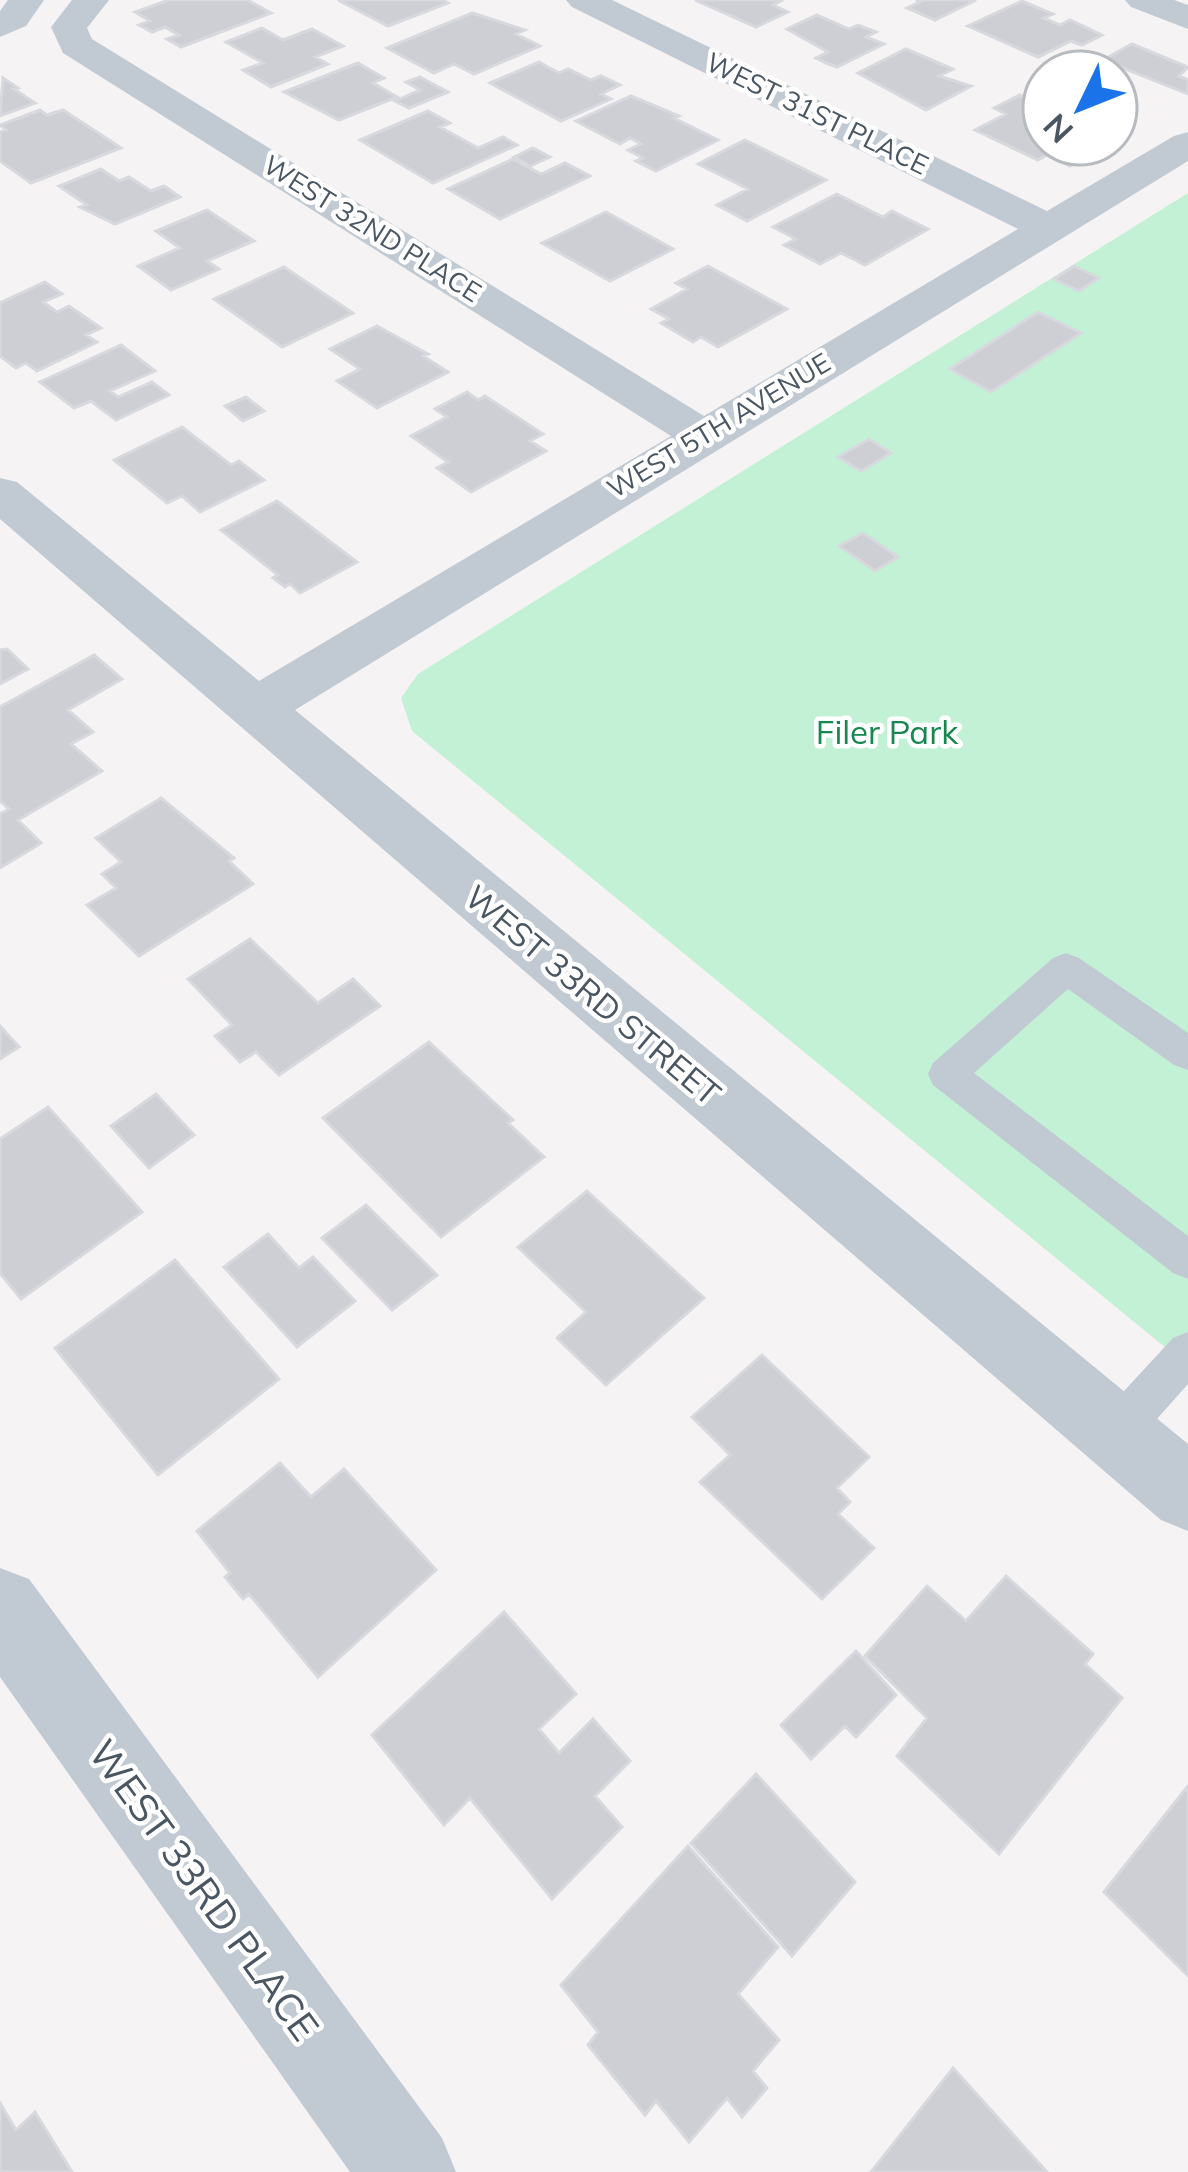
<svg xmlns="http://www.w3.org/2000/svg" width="1188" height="2172" font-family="Mulish,sans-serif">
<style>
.green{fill:#c3f1d5}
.building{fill:#cdcfd5;stroke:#d7d9de;stroke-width:3}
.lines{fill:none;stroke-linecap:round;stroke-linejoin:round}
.service{fill:#c1cad2;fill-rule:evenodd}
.minor{fill:#c1cad2;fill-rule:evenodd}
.labels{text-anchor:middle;stroke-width:9;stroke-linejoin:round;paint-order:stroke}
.far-street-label{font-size:27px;fill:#4a5661;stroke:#fff}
.park-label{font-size:33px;fill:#17864f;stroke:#fff}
.street-label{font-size:33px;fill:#4a5661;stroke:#fff}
.near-street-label{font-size:39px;fill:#4a5661;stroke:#fff}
</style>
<rect width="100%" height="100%" fill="#f5f3f3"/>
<path class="green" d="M1188,193V1366L412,731L401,698L418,674Z"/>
<path class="building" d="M169,0H247L271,13L181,47L167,39L179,35L165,27L152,32L139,25L150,21L135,12Z
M338,0H443L448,3L388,26Z
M695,0H783L773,5L788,12L756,27Z
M916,0H976L935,20L907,8L920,2Z
M1022,1L1053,14L1044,18L1060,25L1070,20L1102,35L1082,45L1071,41L1038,57L968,26Z
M472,13L525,30L516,34L540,46L474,74L454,64L434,73L387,48Z
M817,15L849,29L858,25L876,32L866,37L884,44L837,67L826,63L816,58L828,52L787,29Z
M262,28L283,40L312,29L343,46L315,57L328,64L271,87L243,70L263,63L226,42Z
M1132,44L1188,67L1179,76L1188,80V94L1103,60Z
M906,49L953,69L939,76L971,86L926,110L858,73Z
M539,62L559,73L568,69L591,80L601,76L620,85L601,94L611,99L561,121L490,83Z
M358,63L384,78L373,83L397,97L339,120L284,92Z
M420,77L448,92L409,108L395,101L420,90L406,82Z
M3,78L18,88L14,89L35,103L0,116Z
M1020,95L1044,106V144H1074L1094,153L1070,166L1047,155L1038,160L975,130L1006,114L994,108Z
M631,96L679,116L674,118L718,140L656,171L636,161L643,158L628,150L641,144L630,138L620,144L576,121Z
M40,110L47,115L63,110L121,148L31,183L0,161V132L6,130L0,125Z
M428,111L450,123L440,127L478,148L503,137L517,145L433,183L360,140Z
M745,140L826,180L747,221L717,205L748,189L698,164Z
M533,148L550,157L530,166L514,157Z
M513,159L541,174L565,163L590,176L500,219L448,189Z
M101,169L119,181L129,177L151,191L164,186L180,197L115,224L80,207L87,205L59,186Z
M837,194L883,217L892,211L928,229L865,265L841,253L820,264L784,245L796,239L773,227Z
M207,210L254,241L207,261L219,269L171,290L138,266L180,248L156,231Z
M606,212L673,249L610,281L542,243Z
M708,266L787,309L718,347L701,337L693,342L661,323L669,319L651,309L687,289L676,283Z
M1074,266L1099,278L1079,291L1054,279Z
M284,267L353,313L282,347L214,299Z
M45,282L62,294L43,302L57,312L69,306L101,328L86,335L97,342L37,371L26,363L16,368L0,356V303Z
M1038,312L1081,333L991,392L950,369Z
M377,326L428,354L423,356L448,372L377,408L337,381L360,369L330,349Z
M121,345L155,371L110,391L118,397L152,382L169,395L116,420L91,401L74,408L40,382Z
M467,392L478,400L485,396L543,434L530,441L546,451L471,492L437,468L448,462L411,436L447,417L435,409Z
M246,397L264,411L243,421L225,406Z
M182,427L231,465L239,461L264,480L200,512L182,496L167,503L114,460Z
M869,439L891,453L861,471L838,457Z
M277,501L357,562L300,593L290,584L285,587L273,578L278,575L221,530Z
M863,533L898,557L875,571L839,546Z
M7,649L28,669L0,684V650Z
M94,655L122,679L68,710L93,732L71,744L102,771L18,820L41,843L0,868V814L9,809L0,801V707Z
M161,798L234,858L229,861L253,884L139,956L87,905L116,888L102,874L121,862L96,838Z
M250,939L318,1003L353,979L380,1006L279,1075L256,1052L240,1062L215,1036L232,1025L188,979Z
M0,1026L19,1047L0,1059Z
M429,1042L513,1120L508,1123L544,1157L441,1237L323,1118Z
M156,1094L194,1135L149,1168L111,1126Z
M48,1107L142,1212L21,1299L0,1273V1139Z
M587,1191L704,1298L606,1385L557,1338L586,1312L518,1247Z
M366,1205L437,1275L392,1310L322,1238Z
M268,1234L299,1268L313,1257L355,1301L297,1347L224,1267Z
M175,1260L279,1379L158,1475L55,1348Z
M762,1355L869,1457L837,1488L850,1502L838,1514L874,1548L822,1599L700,1482L730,1455L692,1417Z
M280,1463L311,1497L344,1469L436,1570L318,1677L249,1594L243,1599L225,1577L230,1573L197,1531Z
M1006,1576L1093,1654L1085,1664L1122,1698L999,1854L897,1756L927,1718L865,1656L927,1586L966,1621Z
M504,1612L576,1694L539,1729L559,1753L593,1719L630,1761L595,1796L622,1827L552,1899L470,1798L444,1825L372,1735Z
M856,1651L896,1695L856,1737L845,1726L811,1759L781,1725Z
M756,1774L855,1882L792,1956L691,1843Z
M1188,1786V1976L1104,1892Z
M688,1846L778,1947L738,1994L779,2040L753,2071L767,2088L742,2117L727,2098L689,2142L656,2101L645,2115L588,2045L598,2032L561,1985Z
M953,2068L1047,2172H871Z
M0,2103L16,2130L35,2112L72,2172H0Z"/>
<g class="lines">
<path class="service" d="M1066,953L1079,958L1188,1033V1070L1174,1065L1068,989L974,1073L1188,1236V1279L1173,1273L933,1085L928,1074L933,1063L1053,958Z
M1188,1332V1384L1132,1447L1116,1453L1100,1447L1094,1432L1100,1417L1173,1338Z"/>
<path class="minor" d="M8,0H44L26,26L0,37V11Z
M72,0H109L87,28L92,39L704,416L1018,229L572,7L566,0H612L1047,211L1174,136L1188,132V161L295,710L1188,1444V1531L1161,1520L0,519V478L17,482L259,681L671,436L63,53L51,27Z
M1125,0H1174L1188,5V29L1131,7Z
M0,1568L29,1579L442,2138L456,2172H350L0,1677Z"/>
</g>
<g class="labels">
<g class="far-street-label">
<text transform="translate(817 114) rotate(26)" y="9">WEST 31ST PLACE</text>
<text transform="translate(372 229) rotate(32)" y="9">WEST 32ND PLACE</text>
<text transform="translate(719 426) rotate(-31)" y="9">WEST 5TH AVENUE</text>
</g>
<g class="park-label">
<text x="887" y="744">Filer Park</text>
</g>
<g class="street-label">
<text transform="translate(593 995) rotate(40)" y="12">WEST 33RD STREET</text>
</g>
<g class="near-street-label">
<text transform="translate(204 1890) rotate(54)" y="14">WEST 33RD PLACE</text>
</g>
</g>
<g transform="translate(1080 108) rotate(227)"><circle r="57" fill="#ffffff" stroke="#b7bbc0" stroke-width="3"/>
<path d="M0-9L21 45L0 30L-21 45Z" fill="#1a73e8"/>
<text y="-18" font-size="33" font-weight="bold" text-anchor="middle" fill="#4a5661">N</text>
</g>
</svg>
